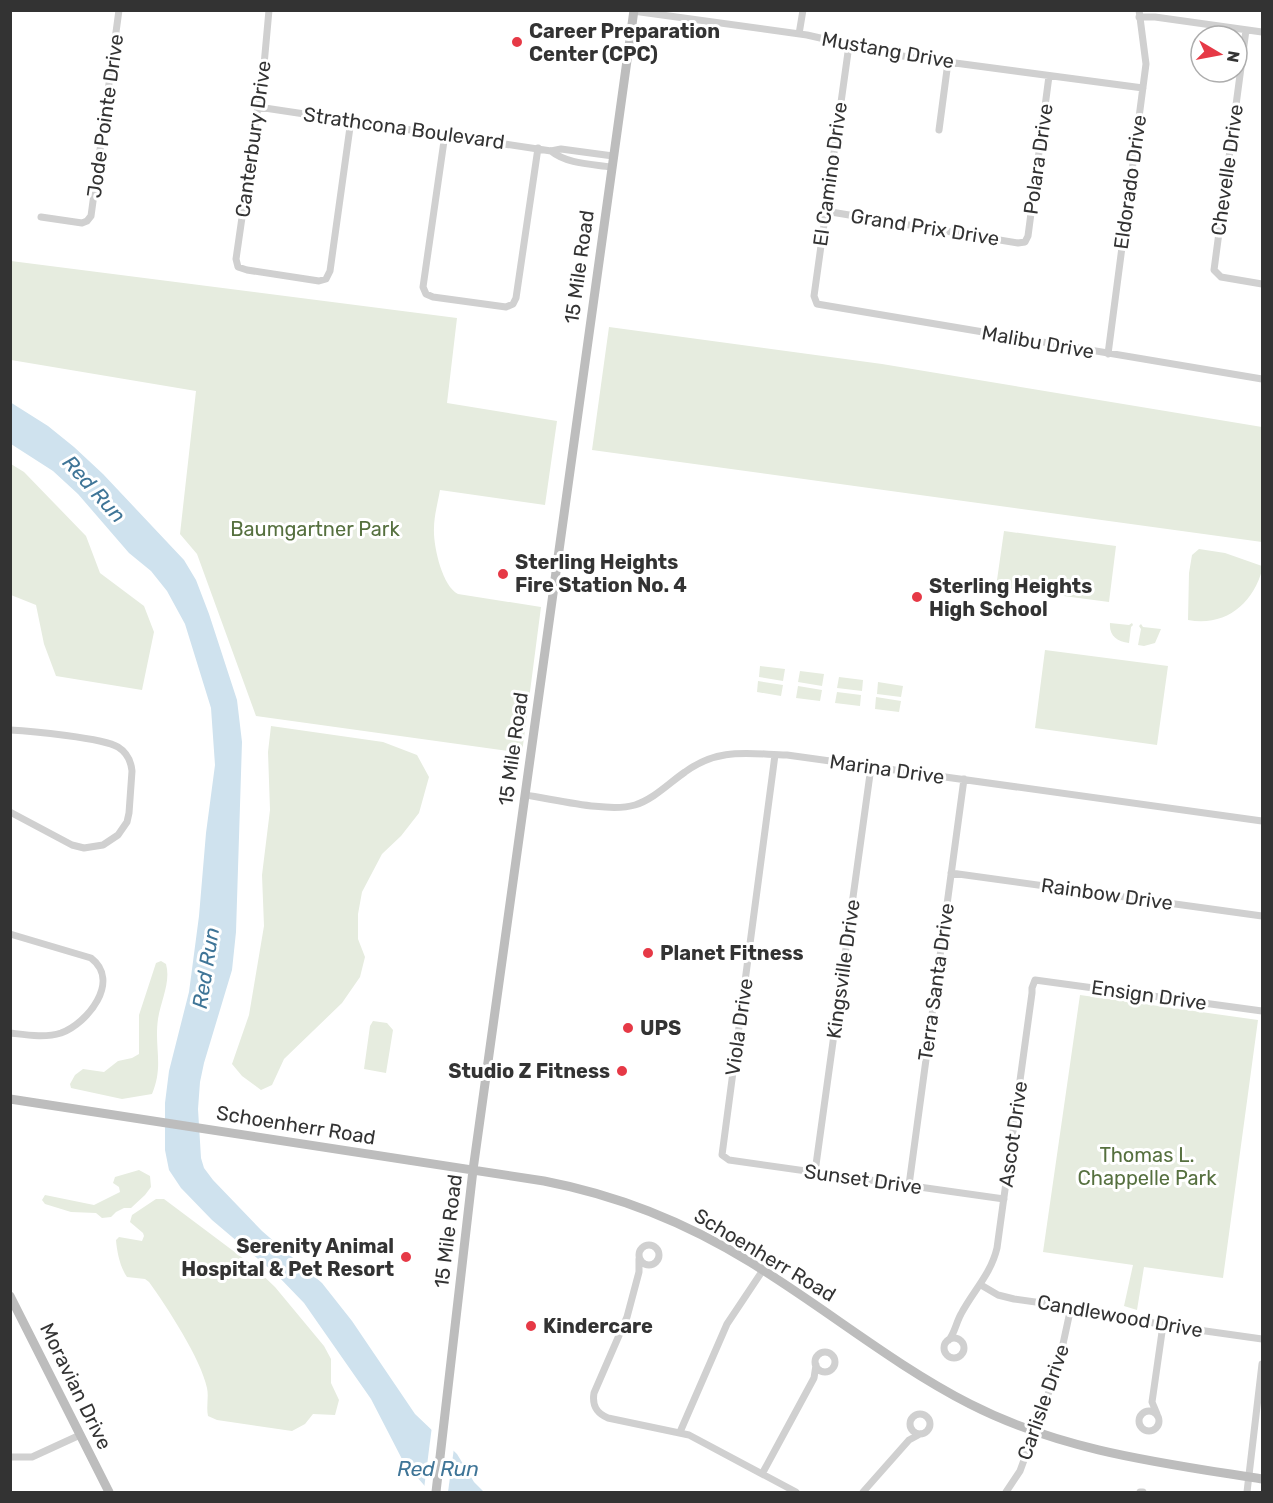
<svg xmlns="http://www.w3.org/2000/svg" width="1273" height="1503" font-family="Rubik,sans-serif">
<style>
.green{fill:#e6ecdf}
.water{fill:#cfe2ee}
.pier{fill:#fff}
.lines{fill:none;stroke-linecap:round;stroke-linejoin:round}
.street{stroke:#d0d0d0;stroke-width:7}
.secondary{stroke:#bdbdbd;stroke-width:9}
.poi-dot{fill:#e63946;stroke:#fff;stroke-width:2}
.labels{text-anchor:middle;stroke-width:6;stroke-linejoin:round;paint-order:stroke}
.poi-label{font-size:20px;font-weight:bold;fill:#333;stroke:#fff;text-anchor:start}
.street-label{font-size:20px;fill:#333;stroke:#fff}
.park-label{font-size:20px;fill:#56703f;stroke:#fff}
.water-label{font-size:21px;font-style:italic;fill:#3f7597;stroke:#fff}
</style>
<rect width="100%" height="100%" fill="#fff"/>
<path class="green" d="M11,261L457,318L447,403L557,421L545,505L440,490C438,502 434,516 434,528C433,545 442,586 458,594L541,607L522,753L256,716L197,554L180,534L196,391L11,360Z
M609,327L882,364L1262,427V542L592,450Z
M11,464L24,472L86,536L100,573L144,606L154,632L142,690L56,676L44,644L36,605L11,595Z
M1004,531L1116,546L1109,602L996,587Z
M1199,549L1225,553L1262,566V570C1253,604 1225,627 1188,620L1189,573L1192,555Z
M1110,623L1129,625L1132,623L1133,625L1131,627L1129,643C1117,641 1109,636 1110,623Z
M1141,624L1143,627L1161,629L1155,643L1144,646L1138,645L1141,629L1139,626Z
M1045,650L1168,666L1157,745L1035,728Z
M760,666L785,669L783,681L759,677Z
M800,671L824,674L822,686L798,682Z
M839,677L863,680L862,691L837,688Z
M758,681L783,685L781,696L757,692Z
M878,682L903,686L901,697L877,694Z
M798,686L822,690L820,701L796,698Z
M837,692L861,695L860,706L835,703Z
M876,697L901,701L899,712L875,709Z
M271,726L383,742L417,755L429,777L419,813L401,836L382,854L362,892L358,914V939L365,957L360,977L342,1003L284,1059L272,1085L261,1090L242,1076L232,1064L249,1015L264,926L262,875L270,810L268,752Z
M161,961L166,964C171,982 161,1000 158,1019C154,1047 164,1066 152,1094L122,1099L71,1088L70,1084L75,1075L83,1069L104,1072L118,1061L132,1058L139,1054V1015L156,963Z
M1080,995L1258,1020L1223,1278L1144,1267L1137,1310L1124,1306L1133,1265L1043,1252Z
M373,1021L387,1023L393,1030L386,1073L364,1069L370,1026Z
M139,1170L150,1176L151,1187L145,1195L131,1208H124L116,1212L111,1217L102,1218L96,1213L71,1212L45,1204L42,1200L45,1195L94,1205L120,1192L119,1187L113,1183L115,1177Z
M156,1199H164L252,1265L275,1287L324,1346L331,1359V1383L339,1400L335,1415L313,1414L305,1424L292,1431L217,1420L208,1416C206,1406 209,1397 207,1388C201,1359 167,1307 149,1282L145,1279L127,1277C120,1267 117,1252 116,1240L119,1237L142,1241L144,1236L143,1233L130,1222L132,1215Z"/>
<path class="water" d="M10,402L48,426L74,447L103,474L184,560L196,580L209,614L237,700L242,742L236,932L232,970L204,1063L200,1082L198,1109L201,1158L204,1168L213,1180L262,1231L322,1283L352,1321L415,1414L457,1454L474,1482L484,1492H430L403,1461L371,1399L304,1303L276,1274L212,1220L181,1188L169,1170L165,1150V1103L169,1071L189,992L199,916L206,833L215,765L211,708L185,624L167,591L151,571L129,553L78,494L53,471L11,444Z"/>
<path class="pier" d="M432,1426L454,1448L448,1492H427L424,1489Z"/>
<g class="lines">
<path class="street" d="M269,10L264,65L236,259L238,267L247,270L319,281L326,279L330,271L351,120
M633,11L807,35L895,55L1143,88
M1139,17H1155L1262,32
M1246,30L1214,270L1221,277L1262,284
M799,34L803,10
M849,45L814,296L817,304L1262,379
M258,107L551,151L561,149L613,156
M939,130L948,62
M445,134L423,287L426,294L433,297L506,307L513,304L516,298L538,148
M551,151C567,164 591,164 611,167
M825,211L1018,243L1025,242L1028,236L1049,76
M41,217L82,223L87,221L91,216L119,10
M1108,354L1146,64L1139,10
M10,730C31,731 103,738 118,747C126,752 131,761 132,771L129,813L127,822L118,835L103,845L84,848L72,845L10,812
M775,755L722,1155L729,1160L1004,1199
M525,795C554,799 608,813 635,805C654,799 669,783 685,772C719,747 748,754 787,755L1262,821
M951,873L1262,916
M10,934L91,958C121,981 88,1023 61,1033C45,1038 27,1035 10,1033
M815,1172L871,767
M909,1185L964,779
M639 1255a10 10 0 1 1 20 0a10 10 0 1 1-20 0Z
M639,1259V1272L627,1317L594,1393C592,1405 596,1413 608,1418L689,1435L796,1492
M981,1285L998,1295L1014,1299L1099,1311L1163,1325L1262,1339
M944 1348a10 10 0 1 1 20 0a10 10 0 1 1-20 0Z
M949,1340C955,1332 956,1323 961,1314C973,1291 991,1274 997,1248L1032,993V988L1035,980L1262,1011
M815 1362a10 10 0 1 1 20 0a10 10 0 1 1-20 0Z
M1139 1421a10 10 0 1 1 20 0a10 10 0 1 1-20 0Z
M1157,1414L1152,1402L1163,1325
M910 1424a10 10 0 1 1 20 0a10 10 0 1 1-20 0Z
M680,1432L727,1324L763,1270
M10,1457H32L80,1435
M762,1474L814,1378L816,1365
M863,1492L909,1440L920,1434
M1006,1492L1020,1471L1058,1367L1071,1307
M1140,1492H1143
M1247,1492L1262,1364"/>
<path class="secondary" d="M10,1099L544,1181C617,1195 687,1223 750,1262C824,1307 892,1364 970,1404C1062,1451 1162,1463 1262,1479
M10,1296L109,1492
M436,1492L473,1170L634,10"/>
</g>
<g class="poi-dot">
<circle cx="517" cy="42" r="6"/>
<circle cx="503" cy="574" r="6"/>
<circle cx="917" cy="597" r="6"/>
<circle cx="648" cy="953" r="6"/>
<circle cx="628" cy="1028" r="6"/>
<circle cx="622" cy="1071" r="6"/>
<circle cx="406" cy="1257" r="6"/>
<circle cx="531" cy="1326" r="6"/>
</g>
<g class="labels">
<g class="poi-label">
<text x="529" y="38">Career Preparation<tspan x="529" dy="23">Center (CPC)</tspan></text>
<text x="515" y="569">Sterling Heights<tspan x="515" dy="23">Fire Station No. 4</tspan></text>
<text x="929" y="593">Sterling Heights<tspan x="929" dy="23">High School</tspan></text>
<text x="660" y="960">Planet Fitness</text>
<text x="640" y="1035">UPS</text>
<text x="610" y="1078" text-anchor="end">Studio Z Fitness</text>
<text x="394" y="1253" text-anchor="end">Serenity Animal<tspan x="394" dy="23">Hospital &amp; Pet Resort</tspan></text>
<text x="543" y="1333">Kindercare</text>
</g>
<g class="street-label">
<text transform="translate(888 50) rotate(10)" y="7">Mustang Drive</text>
<text transform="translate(105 116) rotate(-82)" y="7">Jode Pointe Drive</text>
<text transform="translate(404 128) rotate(8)" y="7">Strathcona Boulevard</text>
<text transform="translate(253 139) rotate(-82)" y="7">Canterbury Drive</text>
<text transform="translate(1038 159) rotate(-82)" y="7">Polara Drive</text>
<text transform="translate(1227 170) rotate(-82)" y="7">Chevelle Drive</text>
<text transform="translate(830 174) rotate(-82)" y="7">El Camino Drive</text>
<text transform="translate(1130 182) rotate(-82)" y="7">Eldorado Drive</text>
<text transform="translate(925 227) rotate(9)" y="7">Grand Prix Drive</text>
<text transform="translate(579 267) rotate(-82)" y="7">15 Mile Road</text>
<text transform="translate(1038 342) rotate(10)" y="7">Malibu Drive</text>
<text transform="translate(513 749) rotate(-82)" y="7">15 Mile Road</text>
<text transform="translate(887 769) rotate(8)" y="7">Marina Drive</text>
<text transform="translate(1107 894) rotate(8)" y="7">Rainbow Drive</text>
<text transform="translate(843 969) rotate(-82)" y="7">Kingsville Drive</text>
<text transform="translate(936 982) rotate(-82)" y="7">Terra Santa Drive</text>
<text transform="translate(1149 995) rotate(8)" y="7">Ensign Drive</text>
<text transform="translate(739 1027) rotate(-82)" y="7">Viola Drive</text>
<text transform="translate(296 1125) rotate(9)" y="7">Schoenherr Road</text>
<text transform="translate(1013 1134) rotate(-82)" y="7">Ascot Drive</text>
<text transform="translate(863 1179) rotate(8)" y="7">Sunset Drive</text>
<text transform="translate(448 1231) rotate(-83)" y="7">15 Mile Road</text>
<text transform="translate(765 1255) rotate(31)" y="7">Schoenherr Road</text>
<text transform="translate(1120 1316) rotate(10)" y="7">Candlewood Drive</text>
<text transform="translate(76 1386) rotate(64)" y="7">Moravian Drive</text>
<text transform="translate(1043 1402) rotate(-71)" y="7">Carlisle Drive</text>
</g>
<g class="park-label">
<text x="315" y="536">Baumgartner Park</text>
<text x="1147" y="1162">Thomas L.<tspan x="1147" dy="23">Chappelle Park</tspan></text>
</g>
<g class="water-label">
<text transform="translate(94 489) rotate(48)" y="7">Red Run</text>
<text transform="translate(206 968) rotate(-81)" y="7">Red Run</text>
<text x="438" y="1476">Red Run</text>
</g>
</g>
<rect width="1273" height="1503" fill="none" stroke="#333333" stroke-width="24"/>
<g transform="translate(1219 54) rotate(100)"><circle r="28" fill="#ffffff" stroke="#adadad" stroke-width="1.5"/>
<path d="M0-4.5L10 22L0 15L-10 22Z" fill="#e63946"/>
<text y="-9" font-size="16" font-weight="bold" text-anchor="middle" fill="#333333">N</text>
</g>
</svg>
